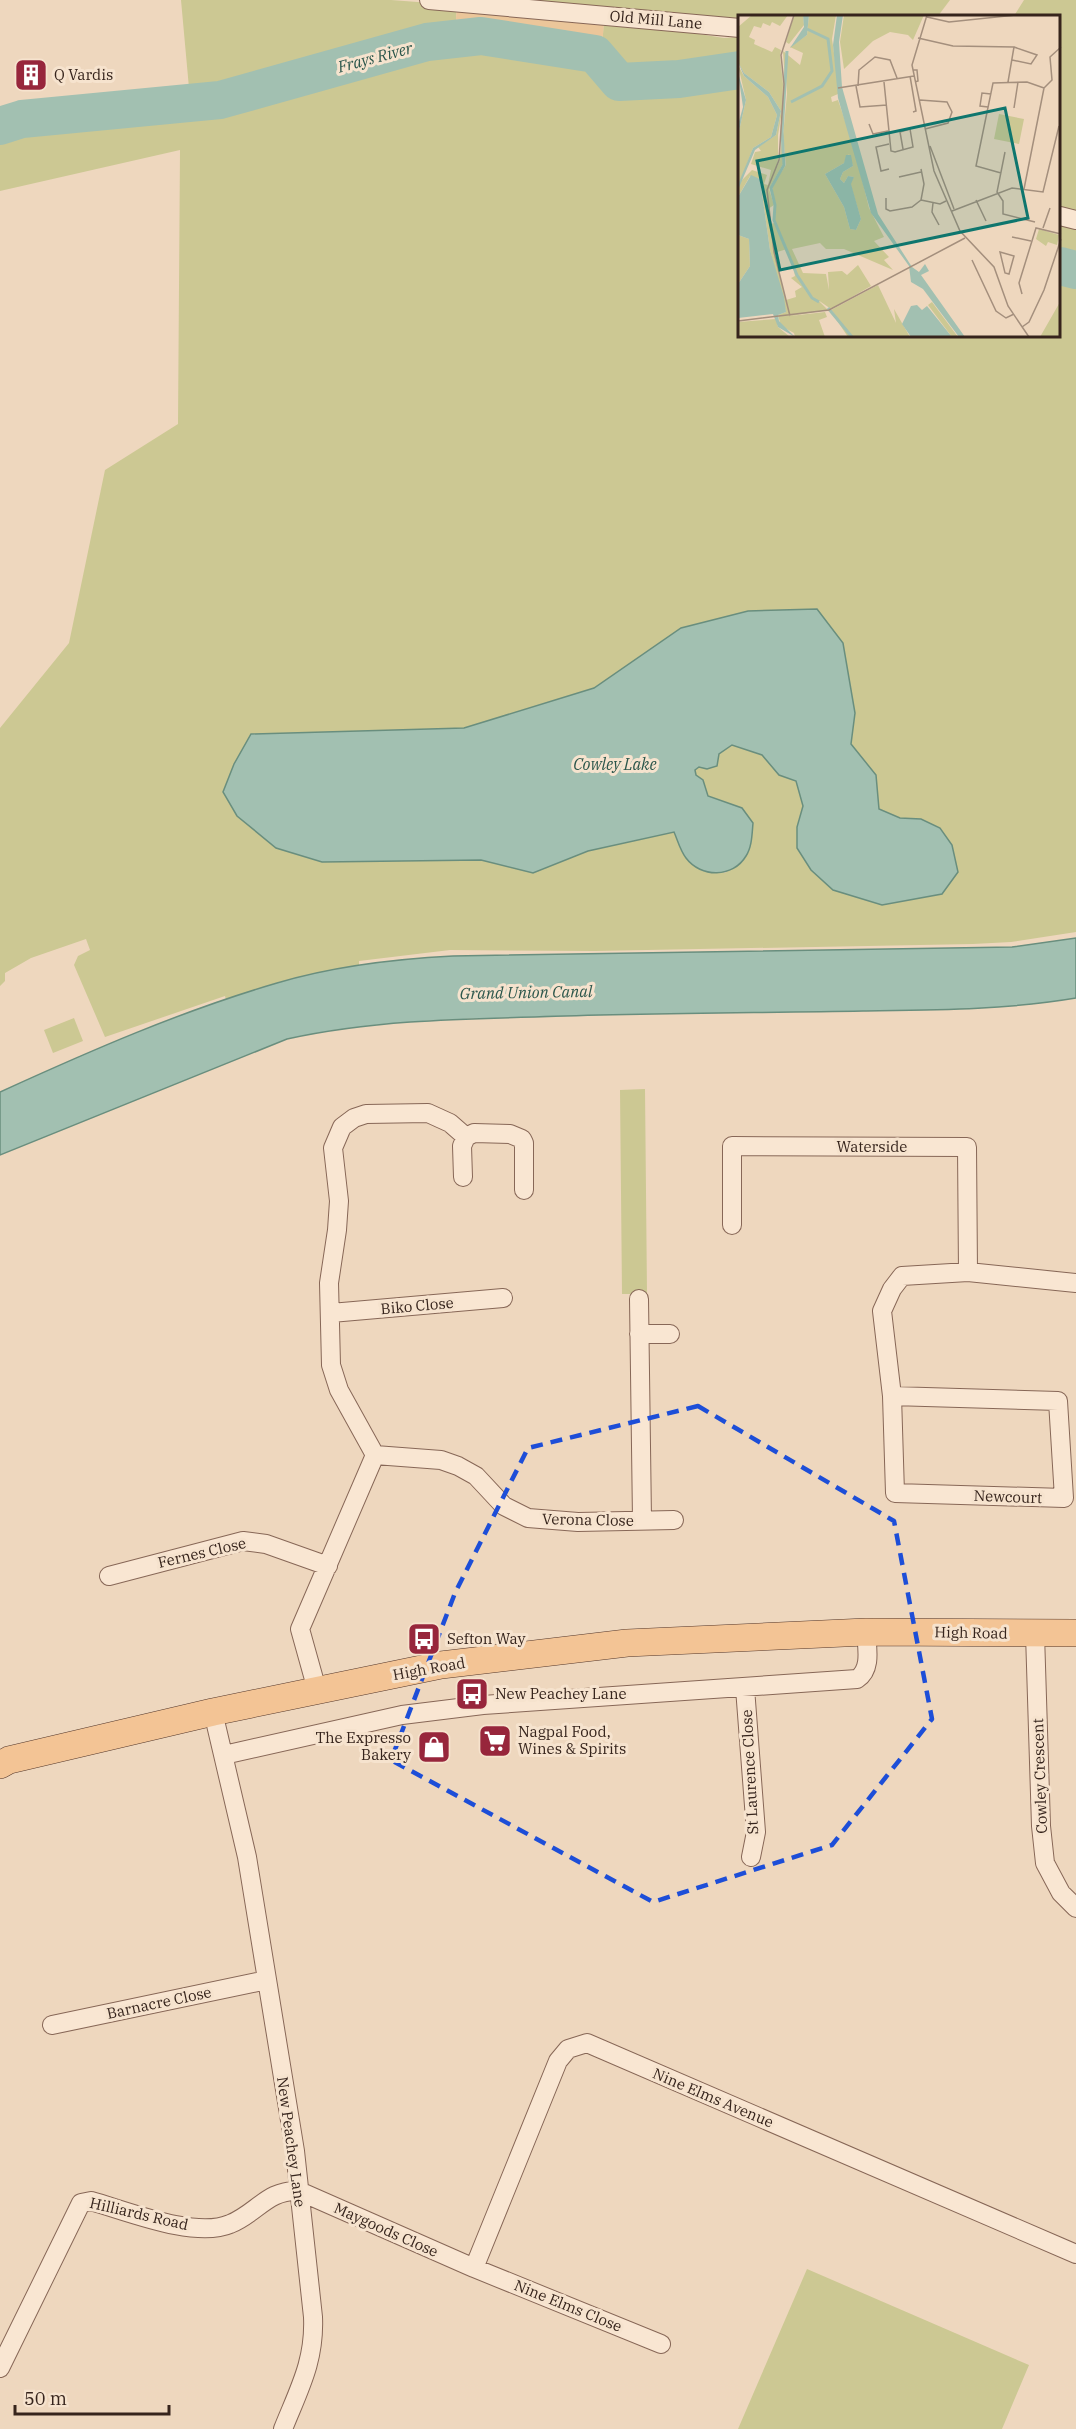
<svg xmlns="http://www.w3.org/2000/svg" width="1076" height="2429" font-family="'IBM Plex Serif',serif">
<style>
.green{fill:#ccc893;fill-rule:evenodd}
.sand{fill:#ebc69a}
.water{fill:#a2c0b1;stroke:#698e7e;stroke-width:1.5}
.lines{fill:none;stroke-linecap:round;stroke-linejoin:round}
.river{stroke:#a2c0b1;stroke-width:38}
.street-casing{stroke:#876757;stroke-width:20}
.primary-casing{stroke:#54372b;stroke-width:28}
.street{stroke:#f9e6d2;stroke-width:18}
.primary{stroke:#f3c495;stroke-width:27}
.marked{fill:none;stroke:#1d4ed8;stroke-width:4.5;stroke-dasharray:12 8;stroke-linejoin:round}
.labels{text-anchor:middle;stroke-width:6;stroke-linejoin:round;paint-order:stroke}
.street-label{font-size:15px;fill:#36241c;stroke:#f6e3ce}
.poi-label{font-size:15px;fill:#36241c;stroke:#f6e3ce;text-anchor:start}
.water-label{font-size:16px;font-style:italic;fill:#2b564b;stroke:#f6e3ce}
.inset-river{fill:none;stroke:#a2c0b1;stroke-width:3}
.inset-road{fill:none;stroke:#a48f7d;stroke-width:1.5}
.view{fill:#0f766e;fill-opacity:0.15;stroke:#0f766e;stroke-width:3}
.inset-edge{fill:none;stroke:#36241c;stroke-width:3}
</style>
<rect width="100%" height="100%" fill="#eed7be"/>
<path class="green" d="M181,0H391L457,5L455,35L428,39L219,96L190,99Z
M467,0H950L938,16H740V24Z
M1024,0H1076V212L1060,207V16H1014Z
M604,19L724,38L740,37V61L627,73L602,49Z
M481,38L594,56L619,84L740,78V336H1060V276L1076,279V932L1011,942L973,944L595,951L450,950L359,961V965L279,982L226,1000L225,996L105,1037L74,965L78,956L90,950L86,939L31,958L5,973V981L0,986V728L69,643L105,470L178,424L180,150L0,191V128L22,120L220,101L428,44ZM682,628L855,713L851,744L876,775L879,809L900,818L921,819L942,894L882,905L833,890L797,827L803,806L796,781L779,775L762,755L732,745L695,770L696,775L703,780L708,796L742,808L746,857L725,873L681,850L674,832L588,851L533,873L481,860L322,862L276,848L237,816L223,792L234,764L252,734L464,728L594,688Z
M1060,224L1076,230V261L1060,257Z
M74,1018L83,1041L53,1053L44,1030Z
M645,1089L647,1294H622L620,1090Z
M807,2269L1029,2365L1002,2429H738Z"/>
<path class="sand" d="M457,5L604,19L602,49L477,32L455,35Z"/>
<path class="water" d="M817,609L843,643L855,713L851,744L876,775L879,809L900,818L921,819L940,828L952,845L958,872L942,894L882,905L833,890L811,870L797,848V827L803,806L796,781L779,775L762,755L732,745L719,754L717,766L707,769L699,767L695,770L696,775L703,780L708,796L742,808L753,823C752,834 752,847 746,856C733,878 701,878 686,858C680,850 678,841 674,832L588,851L533,873L481,860L322,862L276,848L237,816L223,792L234,764L251,734L464,728L594,688L681,628L748,611Z
M1076,938V998C1005,1010 935,1010 863,1011C754,1013 645,1013 535,1017C451,1019 369,1021 287,1039L0,1155V1092C90,1051 181,1011 277,983C334,966 394,959 453,956L1012,947Z"/>
<g class="lines">
<path class="river" d="M0,126L22,119L220,100L427,42L481,36L595,54L619,82L679,79L740,70
M1060,266L1076,270"/>
<g class="street-casing">
<path id="street" d="M429,0L740,28
M1060,216L1076,220
M463,1177L462,1146L466,1137L474,1133L510,1134L522,1139L524,1143V1190
M732,1225V1146L967,1147L968,1272
M639,1299L642,1520
M331,1313L503,1298
M639,1334H670
M892,1396L1058,1401L1064,1498L895,1493L892,1396L882,1311L892,1289L902,1276L968,1272L1076,1283
M375,1455L339,1390L331,1365L329,1283L337,1230L339,1201L333,1148L342,1127L354,1118L366,1114L428,1113L450,1123L466,1137
M375,1455L441,1460L458,1466L476,1476L504,1506L528,1518L578,1522L674,1520
M109,1576L243,1541L266,1544L328,1566
M1035,1634L1041,1826L1045,1863L1061,1893L1076,1908
M745,1688L756,1832L751,1857
M317,1690L300,1629L375,1455
M213,1712L247,1857L295,2151L313,2317C315,2361 299,2389 283,2429
M224,1755L402,1715L483,1705L857,1679C872,1669 867,1648 866,1632
M52,2025L267,1980
M474,2268L558,2061L568,2049L587,2043L1076,2254
M0,2368L81,2203L91,2201C127,2211 195,2239 230,2224C256,2214 268,2189 299,2191L474,2268L661,2344"/>
</g>
<g class="primary-casing">
<path id="primary" d="M0,1765L9,1760L213,1712L441,1665L627,1643L866,1632L1076,1633"/>
</g>
<use href="#street" class="street"/>
<use href="#primary" class="primary"/>
</g>
<path class="marked" d="M698,1406L894,1521L932,1719L832,1845L653,1902L391,1760L455,1593L528,1448Z"/>
<defs>
<g id="building-square" transform="scale(1.725)"><rect x="-9" y="-9" width="18" height="18" rx="4" fill="#97263c" stroke="#f6e3ce"/><path d="M-4-6H4V6H1V3H-1V6H-4ZM-2.5-4.3h1.7v1.8h-1.7ZM.8-4.3h1.7v1.8H.8ZM-2.5-1h1.7V.8h-1.7ZM.8-1h1.7V.8H.8Z" fill="#fff"/></g>
<g id="bus-square" transform="scale(1.725)"><rect x="-9" y="-9" width="18" height="18" rx="4" fill="#97263c" stroke="#f6e3ce"/><path d="M-5-6H5V4H4V6H2V4H-2V6H-4V4H-5ZM-3.5-4V0h7V-4ZM-3.5 1.2v1.5H-2V1.2ZM2 1.2v1.5H3.5V1.2Z" fill="#fff"/></g>
<g id="supermarket-square" transform="scale(1.725)"><rect x="-9" y="-9" width="18" height="18" rx="4" fill="#97263c" stroke="#f6e3ce"/><path d="M-6-5.5h2.5l.6 2H6L4.5 2H-2.5L-4.4-4H-6ZM-1.5 3.2a1.3 1.3 0 1 0 .1 0ZM3 3.2a1.3 1.3 0 1 0 .1 0Z" fill="#fff"/></g>
<g id="shop-square" transform="scale(1.725)"><rect x="-9" y="-9" width="18" height="18" rx="4" fill="#97263c" stroke="#f6e3ce"/><path d="M-5-2.5h2.3a2.7 3.5 0 0 1 5.4 0H5L5.5 6h-11ZM-1.5-2.5h3a1.5 2.3 0 0 0-3 0Z" fill="#fff"/></g>
</defs>
<g fill-rule="evenodd">
<use href="#building-square" x="31" y="75"/>
<use href="#bus-square" x="424" y="1639"/>
<use href="#bus-square" x="472" y="1694"/>
<use href="#supermarket-square" x="495" y="1741"/>
<use href="#shop-square" x="434" y="1747"/>
</g>
<g class="labels">
<g class="street-label">
<text transform="translate(656 20) rotate(5)" y="5">Old Mill Lane</text>
<text x="872" y="1152">Waterside</text>
<text transform="translate(417 1306) rotate(-5)" y="5">Biko Close</text>
<text transform="translate(1008 1497) rotate(2)" y="5">Newcourt</text>
<text transform="translate(588 1520) rotate(1)" y="5">Verona Close</text>
<text transform="translate(202 1553) rotate(-13)" y="5">Fernes Close</text>
<text transform="translate(971 1633) rotate(1)" y="5">High Road</text>
<text transform="translate(429 1669) rotate(-10)" y="5">High Road</text>
<text transform="translate(750 1772) rotate(-93)" y="5">St Laurence Close</text>
<text transform="translate(1040 1776) rotate(-92)" y="5">Cowley Crescent</text>
<text transform="translate(159 2003) rotate(-12)" y="5">Barnacre Close</text>
<text transform="translate(713 2098) rotate(23)" y="5">Nine Elms Avenue</text>
<text transform="translate(291 2142) rotate(82)" y="5">New Peachey Lane</text>
<text transform="translate(139 2214) rotate(13)" y="5">Hilliards Road</text>
<text transform="translate(386 2230) rotate(24)" y="5">Maygoods Close</text>
<text transform="translate(568 2306) rotate(22)" y="5">Nine Elms Close</text>
</g>
<g class="poi-label">
<text x="54" y="80">Q Vardis</text>
<text x="447" y="1644">Sefton Way</text>
<text x="495" y="1699">New Peachey Lane</text>
<text x="518" y="1737">Nagpal Food,<tspan x="518" dy="17">Wines &amp; Spirits</tspan></text>
<text x="411" y="1743" text-anchor="end">The Expresso<tspan x="411" dy="17">Bakery</tspan></text>
</g>
<g class="water-label">
<text transform="translate(375 57) rotate(-15)" y="6">Frays River</text>
<text x="615" y="770">Cowley Lake</text>
<text transform="translate(526 992) rotate(-1)" y="6">Grand Union Canal</text>
</g>
</g>
<g transform="translate(738 15)">
<rect width="322" height="322" fill="#eed7be"/>
<path d="M14,0H50L42,11L34,7L32,11L25,8L23,13L16,11L11,22L17,25L16,29L34,37L37,32L43,35L42,41L45,69L44,96L40,120V145L38,154L42,145L46,94L47,66L45,36L62,50L65,38L52,32L69,20L71,0H98L94,24L101,74L100,79L93,82L94,87L100,85L116,132L131,193L146,222L136,226L151,242L146,245L155,255L106,234H88L82,228L54,234L65,258L88,259L91,275L90,257L104,256L109,260L120,250L133,271L93,294L80,285L90,295L52,301L87,297L89,302L81,305L87,322H57L56,318L43,311L40,300L48,297L32,235L22,164L12,161L0,182L1,116L8,85L0,50L6,61L30,82L39,100L33,122L15,133L2,167L14,155L29,160L26,169L30,170L33,155L13,149L17,137L23,136L20,132L38,120L43,96L31,77L6,58L0,47V12ZM47,40L49,79L45,121L48,150L34,171L37,190L36,208L33,209L30,194L36,190L31,174L45,149L43,120L48,76ZM111,139L115,151L105,157L102,164L106,168L110,161L116,162L112,168L123,204L118,215L112,214L106,192L87,159L106,148ZM49,234L54,250L74,283L56,256L57,261L53,263L64,272L57,276L58,282L48,285L36,238ZM56,0H65L66,10L51,29L48,27ZM106,0H186L175,25L170,20L152,17L135,26L106,54L102,27ZM261,99L286,104L281,129L256,124ZM301,214L321,220L319,230L310,227L308,231L298,224ZM0,220L11,224L12,251L0,269ZM140,270L158,308L156,294L172,322H110L92,295L97,299L93,295ZM194,287L220,322H214L190,290ZM322,287V322H302ZM38,304L40,312L52,322H0V307Z" fill="#ccc893" fill-rule="evenodd"/>
<path d="M65,0H71L69,20L52,33L66,12ZM99,0H105L101,27L104,72L140,199L174,252L181,257L187,249L191,256L183,260L227,322H221L185,274L173,267L171,251L133,198L100,83L95,30ZM0,47L6,58L31,77L43,96L38,120L17,135L0,175V110L5,92L0,58L8,85L1,116V167L15,133L33,122L39,100L30,82L6,61ZM108,140H113L115,151L105,157L102,164L106,168L110,161L116,162L113,169L123,204L118,215L112,214L106,192L87,159L106,148ZM13,160L22,164L32,235L46,282L48,297L40,300L41,306L57,322L40,312L35,299L0,303V269L12,251L11,224L0,220V182ZM179,290L184,295L189,291L214,322H173L164,309L173,291Z" fill="#a2c0b1"/>
<path class="inset-river" d="M49,36L44,117L46,150L33,173L37,190L36,205L59,260L74,283L81,287M53,87L84,71L94,56L90,24L69,14M90,293L114,322"/>
<path class="inset-road" d="M189,0L174,50L196,156L222,216L256,252L270,291L291,322M189,2L211,7L278,0M180,23L215,31L276,32L270,67M274,45L293,49L299,40L276,32M175,55H179L180,66L177,67M172,61L178,96L175,97M146,67L153,136L157,137L175,132L172,114L162,117L165,134M118,71L122,92L149,90M120,71L121,55L137,42L152,45L159,63M100,73L176,61M306,73L314,65L312,42L323,32M182,85L209,87L214,97L210,108L187,114M250,92L242,91L244,78L253,79M276,93L280,67M131,109L135,119L150,116M151,129L138,132L143,156L151,154M192,131L216,194M267,137L259,177L265,186V199L297,207M263,158L238,151L255,68L289,67L306,73M161,162L183,157M286,174L306,73M148,183V194L152,196L174,192L183,185M183,185L186,169L183,154M183,185L202,189L208,186M238,185L248,206M195,188L194,197L201,210M214,196L274,173L305,177L321,111M305,213L312,193M274,222L293,226M262,237L276,241L271,259L267,258ZM234,245L258,296L268,303L276,299M284,279L281,268L298,213L323,219M52,301L36,237L29,175L41,145L46,69L43,40L56,0M0,306L91,295L227,223M284,312L291,307L306,275L323,224"/>
<path class="view" d="M267,93L290,203L42,255L19,146Z"/>
<rect width="322" height="322" class="inset-edge"/>
</g>
<path d="M15 2405v9h154v-9" fill="none" stroke="#36241c" stroke-width="3"/>
<text x="24" y="2405" font-size="18" fill="#36241c" stroke="#f6e3ce" stroke-width="4.5" paint-order="stroke">50 m</text>
</svg>
